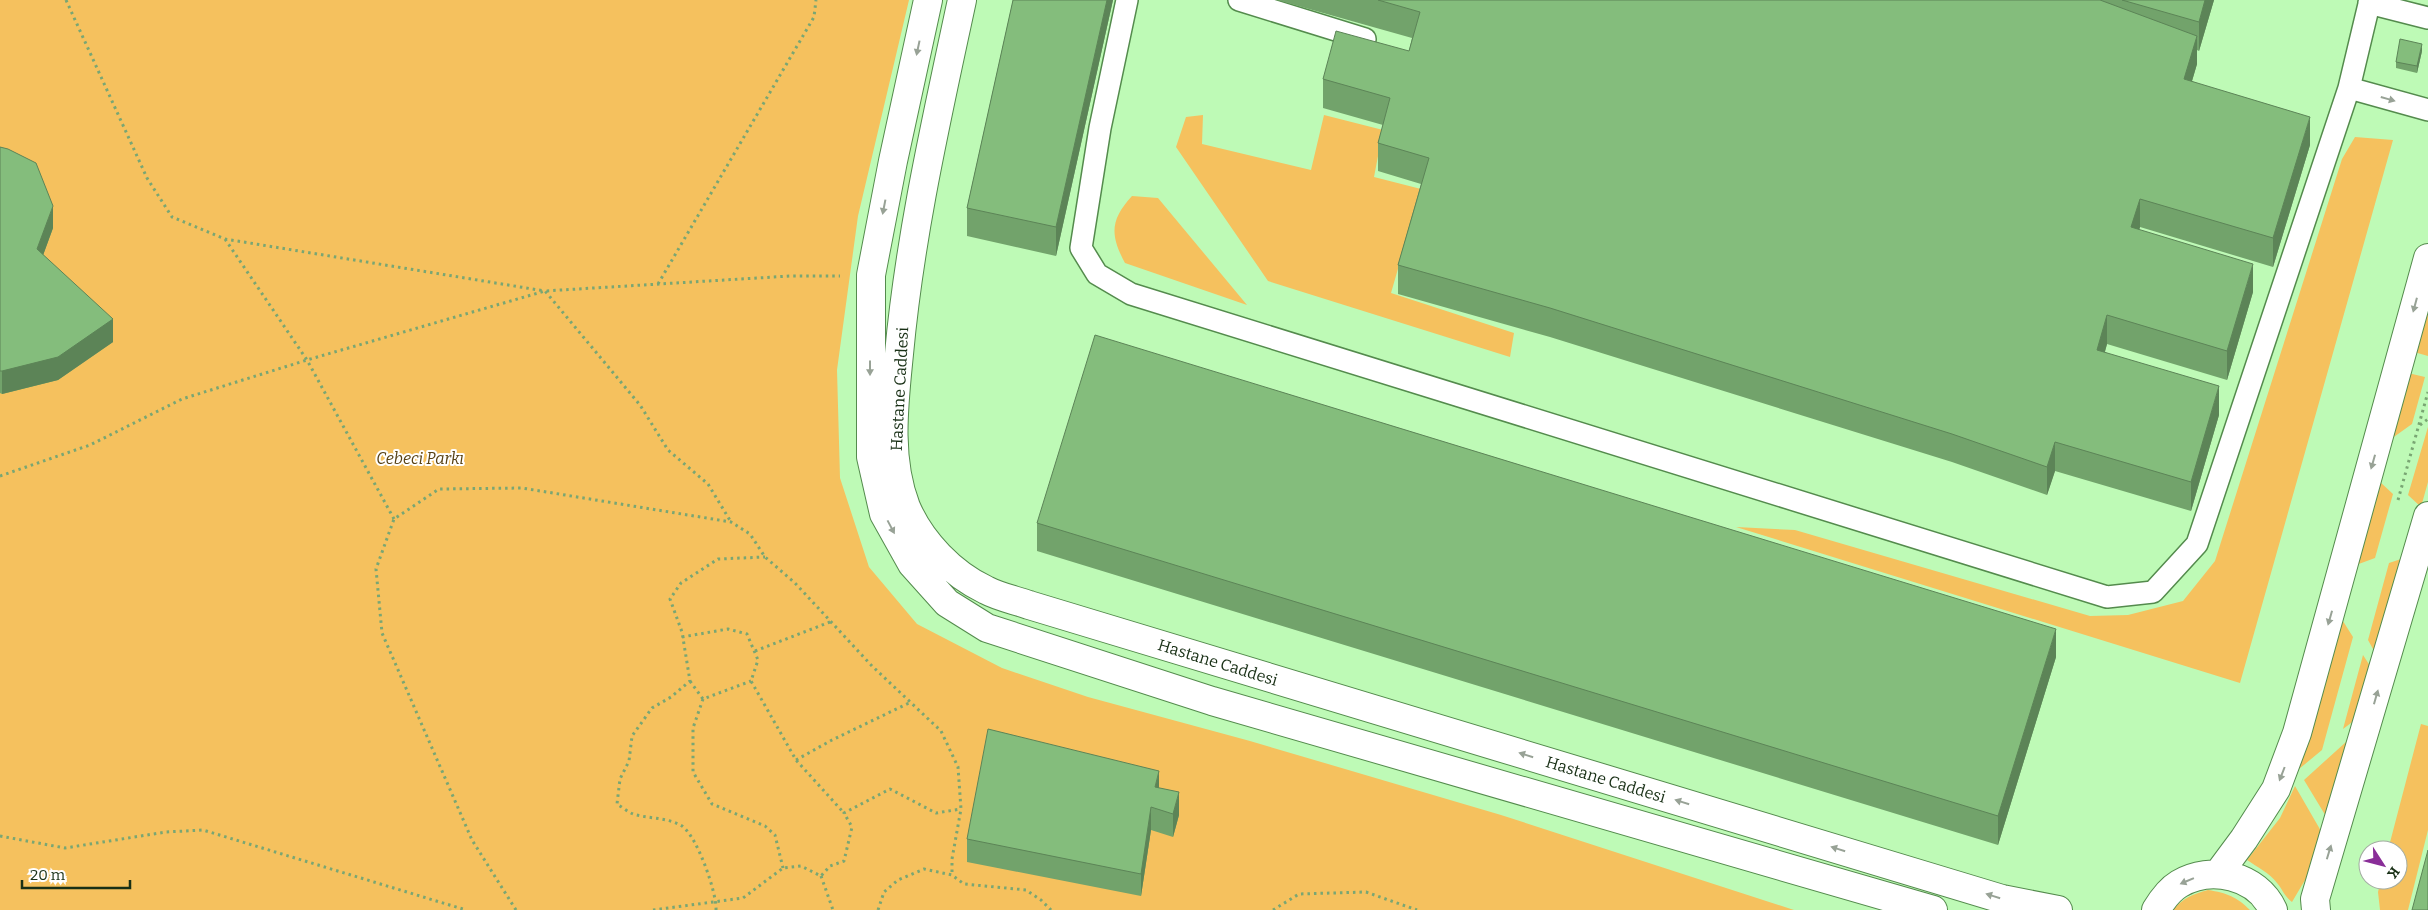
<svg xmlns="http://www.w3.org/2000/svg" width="2428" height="910" font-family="Bitter,serif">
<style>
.green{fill:#f5c15e}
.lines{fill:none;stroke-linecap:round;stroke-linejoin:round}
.lane-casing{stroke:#548b4d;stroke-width:24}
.secondary-casing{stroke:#548b4d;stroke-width:30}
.path{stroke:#79a673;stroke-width:3;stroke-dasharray:2.5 4;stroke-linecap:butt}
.lane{stroke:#fff;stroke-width:21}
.secondary{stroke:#fff;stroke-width:28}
.wall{fill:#72a36b}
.shaded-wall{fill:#5c8457}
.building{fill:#84bd7c;stroke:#5c8457}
.oneway{fill:#98a296}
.labels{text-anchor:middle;stroke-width:4;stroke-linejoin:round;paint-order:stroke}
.street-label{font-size:16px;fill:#193016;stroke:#fff}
.park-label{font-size:16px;font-style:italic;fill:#574114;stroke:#fff}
</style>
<rect width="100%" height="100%" fill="#befab6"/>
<path class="green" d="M0,0H909L858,216L837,370L840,478L869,567L917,624L1002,668L1088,697L1250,741L1501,815L1794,910H0Z
M1203,115L1202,144L1311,170L1324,115L1383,130L1374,177L1421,189L1391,293L1514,333L1510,357L1268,281L1176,147L1186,117Z
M2355,137L2393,140L2240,683L1736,527L1795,530L2090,616L2128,615L2183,601L2215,561L2342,159Z
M1132,196L1158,198L1247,305L1125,263C1110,235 1110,220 1132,196Z
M2428,300V356L2414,352Z
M2408,373L2425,377L2412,424L2391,439Z
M2428,427V482L2421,507L2408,495Z
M2379,481L2393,494L2375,558L2356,565Z
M2407,557L2378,658L2368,640L2389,563Z
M2341,618L2353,637L2322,750L2299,769Z
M2363,655L2374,672L2363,714L2343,729Z
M2421,724L2428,726V830L2408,910H2380L2378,892L2381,880H2398V850H2388Z
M2357,732L2330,823L2304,780Z
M2295,786L2325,838L2308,875L2292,902C2284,896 2283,890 2277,883C2270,873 2257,867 2247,860L2280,818Z
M2208,890C2227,893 2237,897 2250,910H2173C2183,898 2193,894 2208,890Z"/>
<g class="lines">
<g class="lane-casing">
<path id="lane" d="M1127,0L1100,128L1081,248L1097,274L1131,294L2107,597L2153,592L2197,544L2349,88L2370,0
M1239,0L1365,39
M2369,3L2428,18
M2349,88L2428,110"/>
</g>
<g class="secondary-casing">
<path id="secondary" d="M928,0L893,161L871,275V457L884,514L912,564L947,603L987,628L1212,701L1933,910
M962,0C937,117 910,234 899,354C894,404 887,458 906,507C921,542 952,574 986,590C999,597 1015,600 1029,605L2002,899L2058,910
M2218,874L2244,839L2276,789L2297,733L2428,258
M2156,910C2162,900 2169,890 2179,884C2211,865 2257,875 2273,910
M2316,910L2315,899L2428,516"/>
</g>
<path class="path" d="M66,0L147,178L172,217L225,239L545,291L640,405L668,450L708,484L731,522
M225,239L307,360L394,519
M658,284L814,17L816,0
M2420,425L2428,419
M0,476L90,445L182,399L307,360L545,291L790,276H840
M2398,500L2428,392
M682,637L728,629L747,634L758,660L751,681L796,760L844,813
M755,651L830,622
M690,681L703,699L751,681
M703,699L693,728V772L712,804L765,826L775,835L783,868
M796,760L832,740L911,702
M0,836L65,848L166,832L203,830L466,910
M821,876L833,910
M516,910L472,840L382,633L376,569L394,519L439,489L522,488L731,522L750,534L765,557L795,583L872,666L941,731L958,767L961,809L952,859V875
M653,910L743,898L783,868L801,866L821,876L830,866L844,861L852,827L844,813L890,789L936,813L961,809
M716,910C717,893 697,836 682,826C667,817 649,819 633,814C628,812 622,807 617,804L620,779L629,761L632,736L652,708L671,697L690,681L682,632L670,599L681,583L718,559L765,557
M878,910L884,892L898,880L924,869L952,875L964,884L1026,890L1041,900L1051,910
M1273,910L1299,894L1366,892L1417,910"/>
<use href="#lane" class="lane"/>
<use href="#secondary" class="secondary"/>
</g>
<path class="wall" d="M1013,0H1113L1056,256L967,236V208Z
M1277,0H2214L2199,51L2197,50V64L2192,81L2310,145L2273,267L2140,227L2139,230L2253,292L2227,380L2107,344L2105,352L2219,415L2191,511L2055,471L2047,495L1952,462L1550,337L1398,294V265L1421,184L1378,171V143L1383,125L1323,108V79L1409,51L1412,38Z
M2422,51L2417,73L2396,68V62Z
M0,147L53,228L43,255L113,342L58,380L2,394L0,393Z
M1037,523L2056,657L1998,845L1037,551Z
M1159,788L1179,815L1173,837L1151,830L1141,896L967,862V839Z"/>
<path class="shaded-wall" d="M1107,0H1113L1056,256V227Z
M2205,0H2214L2199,51V22Z
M2197,36V64L2184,108V79Z
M2422,44V51L2417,73V66Z
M2310,117V145L2273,267V238Z
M2140,199V227L2131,256V227Z
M53,206V228L37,272V249Z
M2253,264V292L2227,380V351Z
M2107,315V344L2097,378V350Z
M113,319V342L58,380L2,394V371Z
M2219,386V415L2191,511V482Z
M2055,442V471L2047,495V467Z
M2056,629V657L1998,845V816Z
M1159,771V794L1155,810V787Z
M1179,792V815L1173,837V814Z
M1151,807V830L1141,896V874Z"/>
<path class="building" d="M1013,0H1107L1056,227L967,208Z
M1378,0H2100L2197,36L2184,79L2310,117L2273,238L2140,199L2131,227L2253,264L2227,351L2107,315L2097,350L2219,386L2191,482L2055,442L2047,467L1952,434L1550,308L1398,265L1429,158L1378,143L1390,98L1323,79L1336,31L1409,51L1420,12Z
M2122,0H2205L2199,22Z
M2400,39L2422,44L2417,66L2396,62Z
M0,147L8,149L36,163L53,206L37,249L113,319L58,357L2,371H0Z
M1095,335L2056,629L1998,816L1037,523Z
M988,729L1159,771L1155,787L1179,792L1173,814L1151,807L1141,874L967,839Z
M2428,850V910H2412Z"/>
<defs><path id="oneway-solid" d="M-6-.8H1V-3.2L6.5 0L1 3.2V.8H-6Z" transform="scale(1.25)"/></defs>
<g class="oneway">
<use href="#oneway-solid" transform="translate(918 48) rotate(102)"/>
<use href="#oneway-solid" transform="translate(2388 99) rotate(16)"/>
<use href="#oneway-solid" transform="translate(884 207) rotate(101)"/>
<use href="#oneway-solid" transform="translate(2415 305) rotate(105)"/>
<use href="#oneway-solid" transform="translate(870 368) rotate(90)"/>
<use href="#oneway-solid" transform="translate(2373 462) rotate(106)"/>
<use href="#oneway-solid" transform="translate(891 527) rotate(62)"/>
<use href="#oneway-solid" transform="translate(2330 618) rotate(106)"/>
<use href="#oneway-solid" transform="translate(2376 697) rotate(-74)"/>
<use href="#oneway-solid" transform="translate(1526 755) rotate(-163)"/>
<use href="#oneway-solid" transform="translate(2282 774) rotate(111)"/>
<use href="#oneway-solid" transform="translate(1682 802) rotate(-163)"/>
<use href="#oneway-solid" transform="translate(1838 849) rotate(-163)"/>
<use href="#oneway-solid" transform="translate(2329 852) rotate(-73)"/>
<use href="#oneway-solid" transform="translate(2187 881) rotate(157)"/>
<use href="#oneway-solid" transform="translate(1993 896) rotate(-163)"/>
</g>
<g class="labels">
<g class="street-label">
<text transform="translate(899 389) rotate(-87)" y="6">Hastane Caddesi</text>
<text transform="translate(1218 662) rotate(17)" y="6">Hastane Caddesi</text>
<text transform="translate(1606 779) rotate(17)" y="6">Hastane Caddesi</text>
</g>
<g class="park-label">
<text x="420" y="464">Cebeci Parkı</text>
</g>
</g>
<g transform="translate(2383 865) rotate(126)"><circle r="24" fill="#ffffff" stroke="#a3aca2"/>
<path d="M0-4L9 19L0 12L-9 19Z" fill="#892d98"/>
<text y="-8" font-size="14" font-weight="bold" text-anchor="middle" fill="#193016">K</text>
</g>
<path d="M22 880v8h108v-8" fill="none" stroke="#193016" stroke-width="2.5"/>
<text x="30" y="880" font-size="15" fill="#193016" stroke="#ffffff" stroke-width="4" paint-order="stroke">20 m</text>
</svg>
